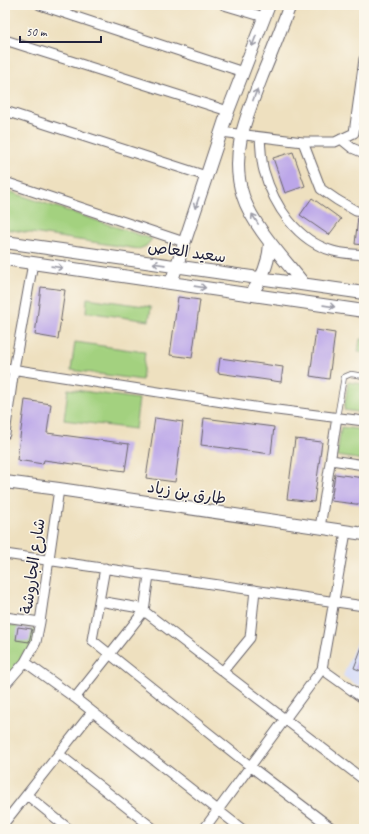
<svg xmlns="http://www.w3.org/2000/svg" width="369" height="834" font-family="Caveat,'Playpen Sans Arabic',sans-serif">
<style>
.built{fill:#d2d9f9}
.green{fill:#a3d17f;stroke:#627a5d}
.building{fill:#bca7e9}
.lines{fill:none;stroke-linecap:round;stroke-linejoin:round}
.lane-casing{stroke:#696469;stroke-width:6}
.street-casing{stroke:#696469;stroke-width:11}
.secondary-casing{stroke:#696469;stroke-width:14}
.lane{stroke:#fff;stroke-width:4.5}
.street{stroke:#fff;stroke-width:9}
.secondary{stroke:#fff;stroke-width:12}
.oneway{stroke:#9c9ca7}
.labels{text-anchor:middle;stroke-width:3;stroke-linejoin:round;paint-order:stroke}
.street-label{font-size:16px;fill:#22223b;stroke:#fbf7ec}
</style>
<rect width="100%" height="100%" fill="#fbf7ec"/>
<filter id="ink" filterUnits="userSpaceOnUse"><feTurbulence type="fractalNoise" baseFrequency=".025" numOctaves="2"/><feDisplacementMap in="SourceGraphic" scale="8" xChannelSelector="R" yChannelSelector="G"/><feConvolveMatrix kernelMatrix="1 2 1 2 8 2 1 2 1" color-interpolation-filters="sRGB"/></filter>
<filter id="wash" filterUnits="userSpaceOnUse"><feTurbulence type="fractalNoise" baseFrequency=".012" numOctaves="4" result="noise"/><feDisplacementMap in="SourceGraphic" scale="16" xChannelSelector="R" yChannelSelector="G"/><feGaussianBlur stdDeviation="0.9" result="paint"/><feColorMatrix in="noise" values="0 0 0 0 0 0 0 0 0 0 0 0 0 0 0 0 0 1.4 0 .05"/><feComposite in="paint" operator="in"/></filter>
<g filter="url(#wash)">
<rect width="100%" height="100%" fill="#eee0bf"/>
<path class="built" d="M364,622V690L343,676Z"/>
<path class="green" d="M5,190L152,239L146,246L139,249L5,229Z
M87,298L151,307L149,321L86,312Z
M360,339H364V353L358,352Z
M75,342L145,352L142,380L71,370Z
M348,382L364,384V413L344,410Z
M68,389L139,399L135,429L64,420Z
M341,427L364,430V460L337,456Z
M5,624L35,629L36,642L5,685Z"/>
<g id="blocks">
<path class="building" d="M293,152L305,186L285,193L273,158Z
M312,198L341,219L329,235L300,215Z
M358,217L364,218V245L355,244Z
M41,287L65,290L58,339L35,335Z
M178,297L200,300L192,358L170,355Z
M316,330L335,333L329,379L310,376Z
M220,358L283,367L281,382L218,373Z
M25,400L51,404L47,433L129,444L125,471L44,460L43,464L17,460Z
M155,418L183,422L175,482L146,478Z
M204,418L274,427L271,454L201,445Z
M295,439L322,442L314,502L287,499Z
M335,474L364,478V505L331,501Z
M18,627L32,629L29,642L16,640Z
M363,644H364V672L354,668Z"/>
</g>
</g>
<g filter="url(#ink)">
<use href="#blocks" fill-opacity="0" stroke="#696469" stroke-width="1"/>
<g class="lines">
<g class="lane-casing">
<path id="lane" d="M337,417L344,377L351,374L364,376"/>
</g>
<g class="street-casing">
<path id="street" d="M40,5L243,72
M224,5L264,17
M5,40L228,111
M5,111L206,176
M221,132L303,142H335L354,133L364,59
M260,138C261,148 261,161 264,171C274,206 297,241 333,251C343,254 354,254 364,255
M341,139L352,148L364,153
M303,142L321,189L337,200L356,211L364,212
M5,182L184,242
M5,368L261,408L364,421
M5,434L14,369L33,263
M331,460L364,465
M320,528L337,417
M5,554L364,606
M105,568L92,640L250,766L333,829
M149,575L144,611L364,780
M5,617L40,622
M25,662L75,698L242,829
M322,669L364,699
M223,671L250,638L255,590
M5,685L25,662L36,642L40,622L59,489
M75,698L144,611L140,608L99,601
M59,754L154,829
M27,795L69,829
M5,822L92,712
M204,829L322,669L346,532"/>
</g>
<g class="secondary-casing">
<path id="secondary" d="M290,5C281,29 272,52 262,76C247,115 229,154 243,196C252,225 284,259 303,283
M5,242L364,293
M5,259L364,311
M171,283L228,111L269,5
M251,294C263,278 269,263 270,243
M5,482L59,489L364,534"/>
</g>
<use href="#lane" class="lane"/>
<use href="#street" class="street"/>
<use href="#secondary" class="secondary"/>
</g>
<defs><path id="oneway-shaft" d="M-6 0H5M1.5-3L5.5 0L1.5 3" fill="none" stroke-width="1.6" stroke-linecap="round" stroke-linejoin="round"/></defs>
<g class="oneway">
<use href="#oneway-shaft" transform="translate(254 41) rotate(111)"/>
<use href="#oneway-shaft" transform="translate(255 95) rotate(-69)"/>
<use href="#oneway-shaft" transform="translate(197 203) rotate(109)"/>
<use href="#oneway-shaft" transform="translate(255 219) rotate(-122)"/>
<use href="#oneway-shaft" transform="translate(159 264) rotate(-172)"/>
<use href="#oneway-shaft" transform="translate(57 267) rotate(8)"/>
<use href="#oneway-shaft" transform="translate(200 287) rotate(8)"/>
<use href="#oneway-shaft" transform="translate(329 306) rotate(8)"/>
</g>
</g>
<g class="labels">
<g class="street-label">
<text transform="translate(187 251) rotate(8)" y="6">سعيد العاص</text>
<text transform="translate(187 492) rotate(9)" y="6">طارق بن زياد</text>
<text transform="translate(32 566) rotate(-82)" y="6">شارع الجاروشة</text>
</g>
</g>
<rect width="369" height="834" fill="none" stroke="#fbf7ec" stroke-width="20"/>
<path d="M20 36v6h81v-6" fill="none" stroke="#22223b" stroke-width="2"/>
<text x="26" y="36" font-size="12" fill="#22223b" stroke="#fbf7ec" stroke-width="3" paint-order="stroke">50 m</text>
</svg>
